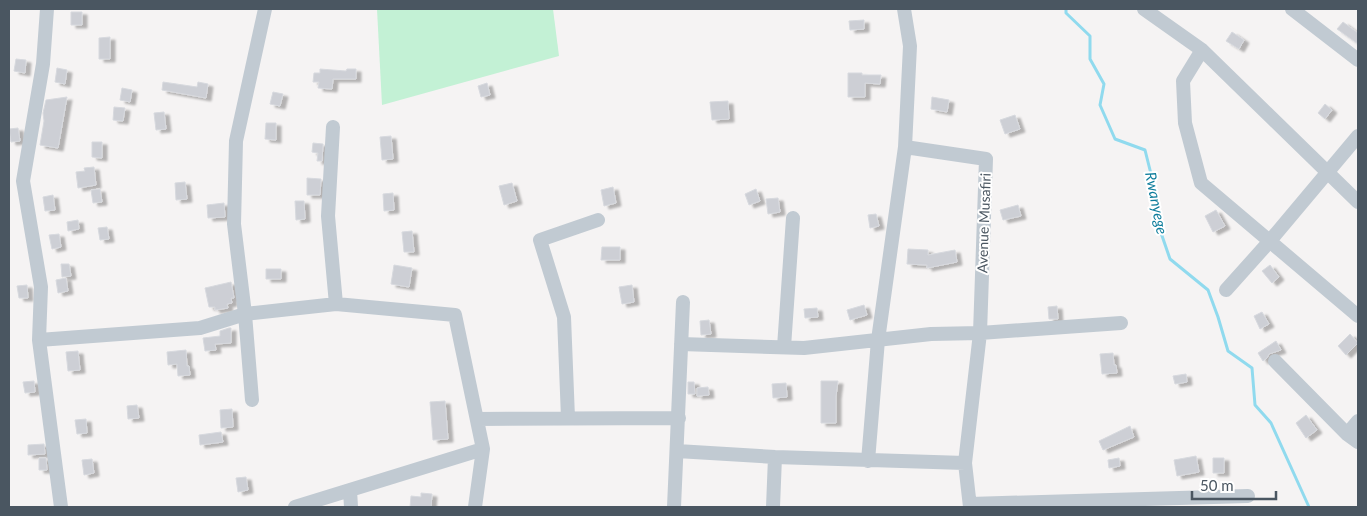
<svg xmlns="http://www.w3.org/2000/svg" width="1367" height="516" font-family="Lato,sans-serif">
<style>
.green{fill:#c3f1d5}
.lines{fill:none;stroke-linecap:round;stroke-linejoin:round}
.stream{stroke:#90daee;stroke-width:3}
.building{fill:#cdcfd5;stroke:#d7d9de;filter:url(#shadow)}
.minor{stroke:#c1cad2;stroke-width:14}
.labels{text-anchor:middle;stroke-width:4;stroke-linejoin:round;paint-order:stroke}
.street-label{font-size:14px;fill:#4a5661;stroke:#fff}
.water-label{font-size:15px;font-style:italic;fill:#0c7c9b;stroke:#fff}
</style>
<defs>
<filter id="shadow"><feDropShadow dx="5" dy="3" stdDeviation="1" flood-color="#0004"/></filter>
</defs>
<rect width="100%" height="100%" fill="#f5f3f3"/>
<path class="green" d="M377,9H553L559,56L382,105Z"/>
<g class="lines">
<path class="stream" d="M1066,9V13L1090,36V59L1104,84L1100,105L1115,139L1145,150L1157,198L1159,227L1170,259L1208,290L1218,317L1228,351L1252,368L1255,405L1271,423L1309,507"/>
</g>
<path class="building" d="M71,12H82V25H71Z
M864,20V29L850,30L849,21Z
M1343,22L1358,33V44L1337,29Z
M1232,32L1244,40L1239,49L1226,41Z
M110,37V59H99V38Z
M16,59L26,60L25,73L14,71Z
M57,68L67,70L65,84L55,82Z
M320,69L346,71L347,69H356V79H333L332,89L318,88L319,82H313L314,73H320Z
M848,73H862V75H881L880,84L865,83V97H848Z
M163,82L197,87L198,82L208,84L206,98L162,90Z
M487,83L490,95L481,97L478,86Z
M122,88L132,90L130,102L120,100Z
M273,92L283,94L280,106L270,104Z
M67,97L58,148L40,145L44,121L43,113L46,100Z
M932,97L949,100L947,112L931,109Z
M728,101L729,119L712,120L710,102Z
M1325,104L1332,110L1325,119L1318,113Z
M114,107L125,108L123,121L113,120Z
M164,112L166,129L156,130L154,113Z
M1015,115L1020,129L1005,134L1000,120Z
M266,123H276V140L265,139Z
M18,128L20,141L11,142L9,129Z
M391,136L393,159L382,160L380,137Z
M92,142H102V158L92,157Z
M313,143L323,144L322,161H317L318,153L312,152Z
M94,167L96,185L78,188L76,172L85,171L84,168Z
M307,178L321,179L320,195H307Z
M185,182L187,199L176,200L175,183Z
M512,183L517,201L504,205L499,186Z
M613,187L616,203L604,206L601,190Z
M100,189L102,202L93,203L91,190Z
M756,189L760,201L749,205L745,194Z
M393,193L394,210L384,211L383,194Z
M53,195L55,210L45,211L43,197Z
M778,198L780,212L768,214L766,199Z
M295,201H304L305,219L296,220Z
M224,203L225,217L208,218L207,205Z
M1018,205L1021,216L1003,220L1000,210Z
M1216,210L1225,226L1213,232L1205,216Z
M876,214L879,226L870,228L868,215Z
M78,220L79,229L68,231L67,222Z
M107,227L109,239L100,240L98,228Z
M412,231L414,252H404L402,232Z
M59,234L61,247L52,249L49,235Z
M602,247H620V260H601Z
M908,249L928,250V255L955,250L957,262L927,268V265L907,264Z
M61,264H69L71,276L62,277Z
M394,265L412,268L409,287L391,284Z
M1270,265L1279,277L1272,283L1262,271Z
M266,269H281V279H266Z
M66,278L68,291L58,293L56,280Z
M231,282L234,298H231L232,303L227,304L228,308L215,310V307H209L205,288Z
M27,285L28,298H19L17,286Z
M632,285L634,302L622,304L619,287Z
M864,305L867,315L850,320L847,310Z
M1057,306L1058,319H1049L1048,307Z
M817,308L818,317L805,318L804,309Z
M1262,312L1269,324L1260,329L1254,316Z
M709,320L711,334L701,335L700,321Z
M229,328H231V343L215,344L216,350L205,351L203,338L220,336V331Z
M1350,334L1358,343L1346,355L1338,346Z
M1276,341L1281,350L1269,354L1267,358L1263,361L1258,353Z
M186,350L187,366H189L190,375L178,376L177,364L168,365L167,352Z
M78,351L80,370L68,371L66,352Z
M1113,353L1114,365H1116L1117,373L1102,374L1100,354Z
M1186,374L1187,382L1175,384L1173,376Z
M34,381L35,392L25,393L23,382Z
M821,381H838L836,396V423H821Z
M688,382H694L695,394H688Z
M786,383L787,397L773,398L772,384Z
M708,387L709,395L697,396V388Z
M445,401L448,439L433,440L430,402Z
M137,405L139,418L128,419L127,406Z
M232,409L233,427L221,428L220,410Z
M1306,415L1317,430L1306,438L1296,423Z
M86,419L87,433L77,434L75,420Z
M1130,426L1134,437L1103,450L1099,441Z
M221,432L223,442L200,445L199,435Z
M44,444L45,454L28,455V445Z
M1196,456L1199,472L1177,476L1174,460Z
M39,458H46L47,470H39Z
M1119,458L1120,466L1109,468L1108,460Z
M1213,458H1224V473H1213Z
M92,459L94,473L84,475L82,460Z
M246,477L248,490L238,492L236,478Z
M421,493L432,494L431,507H410L411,496L421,497Z"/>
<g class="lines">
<path class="minor" d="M47,9L43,64L23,181L41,287L39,340L61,507
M904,9L910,46L905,147L986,159L980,333L965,463L970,507
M1144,9L1202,50L1358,202
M1292,9L1358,60
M1202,50L1183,81L1185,123L1201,183L1358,316
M333,127L328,216L336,304
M1226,290L1269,242L1358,136
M39,340L200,328L245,314L336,304L455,315L483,449L475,507
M681,344L804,348L931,334L980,333L1121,323
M784,347L793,218
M1275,361L1347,434L1358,442
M252,400L245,314L234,224L236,141L265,9
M568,418L564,317L540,240L598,220
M477,419L679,418
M1347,434L1358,421
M677,451L775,457L965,463
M868,461L878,340L905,147
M350,490L351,507
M970,504L1248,496
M295,507L483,449
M674,507L683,302
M773,507L775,457"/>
</g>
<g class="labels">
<g class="street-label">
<text transform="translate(984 223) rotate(-88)" y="5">Avenue Musafiri</text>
</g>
<g class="water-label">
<text transform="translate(1156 203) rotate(79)" y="5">Rwanyege</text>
</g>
</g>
<rect width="1367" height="516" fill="none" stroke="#4a5661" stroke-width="20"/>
<path d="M1192 491v8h84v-8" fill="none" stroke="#4a5661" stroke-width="2.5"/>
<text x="1200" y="491" font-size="15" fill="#4a5661" stroke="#ffffff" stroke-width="4" paint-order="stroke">50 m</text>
</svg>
